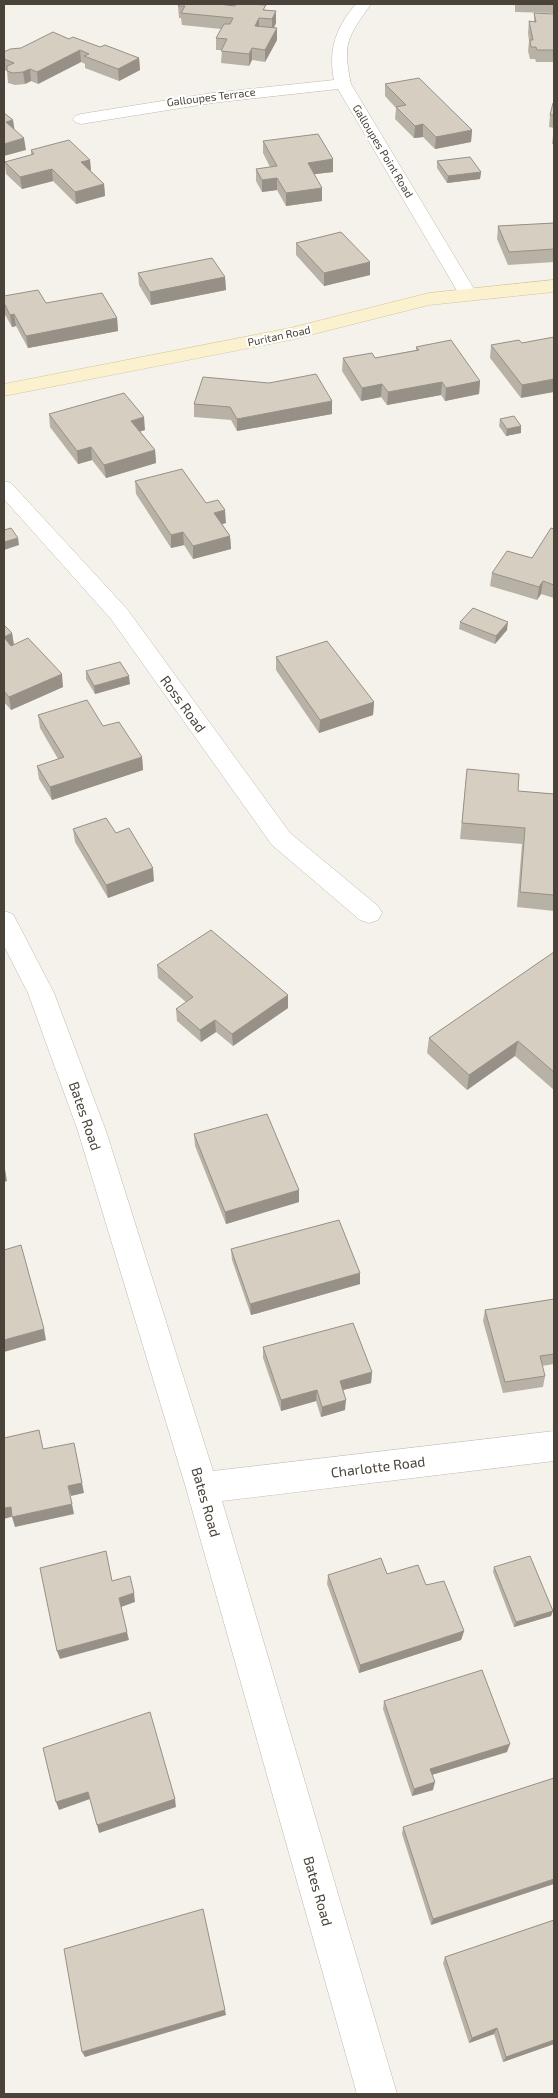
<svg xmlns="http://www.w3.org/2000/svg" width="558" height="2098" font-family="'Exo 2',sans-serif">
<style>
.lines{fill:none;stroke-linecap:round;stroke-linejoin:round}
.street-casing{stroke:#c0baae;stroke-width:1}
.secondary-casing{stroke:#d2c49d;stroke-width:1}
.street{fill:#fff;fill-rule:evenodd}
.secondary{fill:#fcf1ce;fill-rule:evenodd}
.wall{fill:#b8b1a6}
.shaded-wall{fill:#969087}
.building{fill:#d6cec1;stroke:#969087}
.labels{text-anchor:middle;stroke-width:4;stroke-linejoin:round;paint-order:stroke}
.far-street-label{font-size:11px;fill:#494339;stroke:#fff}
.street-label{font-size:14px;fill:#494339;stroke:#fff}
</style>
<rect width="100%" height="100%" fill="#f5f2ec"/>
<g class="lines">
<g class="street-casing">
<path id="street" d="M356,4H371C348,37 342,42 351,84L477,294L475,298L468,300L461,298L459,294L338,89L212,103L81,124L75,122L73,119L75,116L81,114L212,93L334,80C328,49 336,27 356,4Z
M4,481L11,483L127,609L290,833L378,906L382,913L378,920L369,923L360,920L272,845L111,619L4,499Z
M4,911L13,914L54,993L106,1131L213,1471L554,1431V1461L222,1501L397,2094H357L186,1488L78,1131L28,993L4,946Z"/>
</g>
<g class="secondary-casing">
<path id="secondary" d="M554,280V292L429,305L290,340L4,396V384L290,328L429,293Z"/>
</g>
<use href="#street" class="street"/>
<use href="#secondary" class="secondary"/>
</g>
<path class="wall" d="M179,4H220L276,11V23L274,28L277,40L265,62L252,60L249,66L221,63L222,50H216V38L221,29L182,25L181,18H179L178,6Z
M515,4H554V13L515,12Z
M534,13L554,14V62H536L535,59H530L528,51L529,41L528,33L529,21L534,22Z
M69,39L139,58L140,70L119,81L85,68V64L81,62L38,84L31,81L25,84L15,85L8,83L7,71L4,70V52Z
M385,84L472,130L471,142L435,149L423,137L414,138L395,119L396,108L385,96Z
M554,103V144H552L554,128L549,127L550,115Z
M263,141L333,159V172L314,174L322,201L286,206L277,190L262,192L256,181V169L270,167L263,153Z
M31,150L90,160L91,171L104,184L105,196L76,204L53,181L22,189L6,174L5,162L31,155Z
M437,161L481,172L480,179L447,183L437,168Z
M554,223V262L508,265L497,239L498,226Z
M296,243L370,275L324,286L296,255Z
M138,273L225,277L226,290L151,305L139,285Z
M4,296L117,318L118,331L28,348L16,326L12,327L4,313Z
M554,337L521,398L490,358L491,345L522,343Z
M416,347L480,381L479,394L445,401L441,395L387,405L381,397L361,401L342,371L343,358H375L416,350Z
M332,401V414L237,431L231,420L194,417V404Z
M49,414L145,430L140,431L155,450L156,463L106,478L92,460L78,464L50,427Z
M500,419L521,426V433L506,436L499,426Z
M135,481L206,503L226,523L222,524L230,536L231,549L193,559L184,545L171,548L136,494Z
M554,529V598L541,594L537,600L490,586L492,573L532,558Z
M460,622L507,630L495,644L459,629Z
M4,625L12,633L14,645L63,687L11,710L4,702Z
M276,657L374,702L373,715L319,733L276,670Z
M86,671L130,684L95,694L86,679Z
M38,715L103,726L142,757L143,770L52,800L39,779L37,766L58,759L40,728Z
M467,769L518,791L554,794V911L517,907L522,844L460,839Z
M73,829L116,833L154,881L108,898L75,842Z
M554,952V1090L515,1056L467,1090L427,1053L429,1038Z
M157,965L288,1008L233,1046L216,1032L201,1042L177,1021L176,1009L186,1002L158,978Z
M194,1134L299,1202L226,1224L195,1146Z
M231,1249L360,1273V1284L251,1315L232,1260Z
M554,1299V1364L542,1366L545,1376L543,1387L503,1393L483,1321L485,1310Z
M263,1347L372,1372L371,1383L343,1390L345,1410L321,1417L316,1401L281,1411L263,1358Z
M494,1567L553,1611L551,1616L514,1627L493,1572Z
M387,1574L426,1585L464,1631L461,1640L359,1673L327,1584L328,1575Z
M384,1701L507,1752L432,1775L433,1790L412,1796L383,1709Z
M554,1778L431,1925L402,1834L403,1827Z
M554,1920V2044L503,2062L494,2034L469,2043L443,1963L445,1957Z"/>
<path class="shaded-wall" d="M276,11V23L272,31V19Z
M259,18V30L255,26Z
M277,28V40L265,62V50Z
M252,48V60L249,66V54Z
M80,50L81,62L38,84L37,72Z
M139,58L140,70L119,81L118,69Z
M30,69L31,81L25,84L23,72Z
M13,120L15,132L6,122Z
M423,124V137L414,138L415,126Z
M472,130L471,142L435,149L436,137Z
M24,138L26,150L4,156V144Z
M333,159V172L308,175V163Z
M90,160L91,172L81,162Z
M52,169L53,181L22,189L20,177Z
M481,172L480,179L447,183L448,176Z
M277,178V190L262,192V180Z
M104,184L105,196L76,204L75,192Z
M322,188V201L286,206V193Z
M370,262V275L324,286V273Z
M225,277L226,290L151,305L150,292Z
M14,314L16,326L12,327L10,315Z
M117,318L118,331L28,348L26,336Z
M554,379V392L521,398L522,385Z
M480,381L479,394L445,401L446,388Z
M442,382L441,395L387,405L388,392Z
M382,384L381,397L361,401L362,388Z
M332,401V414L237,431V419Z
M144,417L145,430L132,434L131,421Z
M521,426V433L506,436L507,429Z
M91,447L92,460L78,464L77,451Z
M155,450L156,463L106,478L104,465Z
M225,510L226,523L215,526L214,513Z
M183,532L184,545L171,548V535Z
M230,536L231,549L193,559V546Z
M18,538L19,545L4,550V542Z
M543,581L541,594L537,600L539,587Z
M508,622L507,630L495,644L496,636Z
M12,633L14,646L5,650L4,637Z
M62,674L63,687L11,710L9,697Z
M129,676L130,684L95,694L94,686Z
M374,702L373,715L319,733L320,720Z
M142,757L143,770L52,800L50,787Z
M153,868L154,881L108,898L106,885Z
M288,995V1008L233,1046L232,1034Z
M215,1020L216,1032L201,1042L200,1030Z
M518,1041L515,1056L467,1090L469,1075Z
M5,1169L7,1181L4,1182V1170Z
M299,1190V1202L226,1224L225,1212Z
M360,1273V1284L251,1315L250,1304Z
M44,1329L46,1340L4,1352V1340Z
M372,1372L371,1383L339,1391L340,1381Z
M317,1390L316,1401L281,1411V1400Z
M346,1400L345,1410L321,1417L322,1407Z
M74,1443L84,1493L71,1496L68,1486Z
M72,1504L74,1514L15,1527L12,1517Z
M11,1507L14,1516L4,1519V1508Z
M134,1593L135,1602L121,1607L119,1598Z
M553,1611L551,1616L514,1627L516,1622Z
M464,1631L461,1640L359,1673L360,1665Z
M127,1632L129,1640L60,1659L57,1651Z
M510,1744L507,1752L428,1776L430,1769Z
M435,1782L433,1790L412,1796L414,1789Z
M88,1792L90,1799L59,1810L56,1802Z
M175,1799L176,1807L99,1833L97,1825Z
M554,1879V1884L431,1925L433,1919Z
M225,2010L226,2015L85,2057L82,2052Z
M497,2028L494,2034L469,2043L472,2038Z
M554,2040V2044L503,2062L506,2057Z"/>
<path class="building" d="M179,4H219L235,6L236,4H249L266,5L263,10L276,11L272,19L259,18L255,26L277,28L265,50L252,48L249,54L221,51L227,39L216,38L224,24H230L233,18L181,13L185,6H178Z
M534,13L554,14V50H537L536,47H531L530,40H533L529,21L536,22Z
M53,32L69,39L73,37L100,47L105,45L139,58L118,69L84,56L89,54L80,50L37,72L30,69L23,72L13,73L7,71V66L14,63L4,59V52L10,49L21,48Z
M419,78L472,130L436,137L423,124L415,126L396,107L406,105L385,84Z
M553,103H554V115H550Z
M4,113L13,120L6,122L24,138L4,144Z
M318,134L333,159L308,163L322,188L286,193L277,178L262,180L256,169L277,166L263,141Z
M69,140L90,160L81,162L104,184L75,192L52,169L20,177L5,162L34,154L31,150Z
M470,157L481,172L448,176L437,161Z
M554,223V249L509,252L498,226Z
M341,232L370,262L324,273L296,243Z
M212,258L225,277L150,292L138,273Z
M38,290L46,303L102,293L117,318L26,336L14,314L10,315L4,303V296Z
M554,337V379L522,385L491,345L519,340L522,343Z
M451,340L480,381L446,388L442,382L388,392L382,384L362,388L343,358L372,353L375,358L419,350L416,347Z
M316,374L332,401L237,419L230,407L194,404L203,377L269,383Z
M124,393L144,417L131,421L155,450L104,465L91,447L77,451L49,414Z
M514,416L521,426L507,429L500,419Z
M182,469L206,503L218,500L225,510L214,513L230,536L193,546L183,532L171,535L135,481Z
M11,528L18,538L4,542V530Z
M551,528L554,529V585L543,581L539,587L492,573L507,551L532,558Z
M473,608L508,622L496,636L460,622Z
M4,625L12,633L4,637Z
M4,637L11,646L28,638L62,674L9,697L4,691Z
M327,641L374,702L320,720L276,657Z
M120,662L129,676L94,686L86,671Z
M87,700L103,726L119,722L142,757L50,787L37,766L64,757L38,715Z
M467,769L519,774L518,791L554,794V895L520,892L525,828L462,823Z
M106,818L116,833L129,828L153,868L106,885L73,829Z
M211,930L288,995L232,1034L215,1020L200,1030L176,1009L193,997L157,965Z
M554,952V1072L518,1041L469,1075L429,1038Z
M267,1114L299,1190L225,1212L194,1134Z
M339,1220L360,1273L250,1304L231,1249Z
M21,1245L44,1329L4,1340V1250Z
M554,1299V1354L540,1356L545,1376L505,1382L485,1310Z
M353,1323L372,1372L340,1381L346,1400L322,1407L317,1390L281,1400L263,1347Z
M39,1430L43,1449L74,1443L82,1483L68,1486L72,1504L12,1517L11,1507L4,1508V1438Z
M106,1551L112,1581L130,1576L134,1593L119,1598L127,1632L57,1651L40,1568Z
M530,1556L553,1611L516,1622L494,1567Z
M381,1558L387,1574L418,1565L426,1585L444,1581L464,1631L360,1665L328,1575Z
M482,1670L510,1744L430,1769L435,1782L414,1789L384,1701Z
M150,1712L175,1799L97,1825L88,1792L56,1802L43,1748Z
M554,1778V1879L433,1919L403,1827Z
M203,1909L225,2010L82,2052L64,1949Z
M554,1920V2040L506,2057L497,2028L472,2038L445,1957Z"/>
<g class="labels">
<g class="far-street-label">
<text transform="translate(211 97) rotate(-7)" y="4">Galloupes Terrace</text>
<text transform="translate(383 151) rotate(59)" y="4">Galloupes Point Road</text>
<text transform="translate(279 336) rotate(-12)" y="4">Puritan Road</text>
</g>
<g class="street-label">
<text transform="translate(183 704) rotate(54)" y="5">Ross Road</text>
<text transform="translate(85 1116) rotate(71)" y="5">Bates Road</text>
<text transform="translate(378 1467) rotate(-7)" y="5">Charlotte Road</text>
<text transform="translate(206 1502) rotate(74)" y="5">Bates Road</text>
<text transform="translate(318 1891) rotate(74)" y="5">Bates Road</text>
</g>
</g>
<rect width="558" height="2098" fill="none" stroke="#494339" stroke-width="10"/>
</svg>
